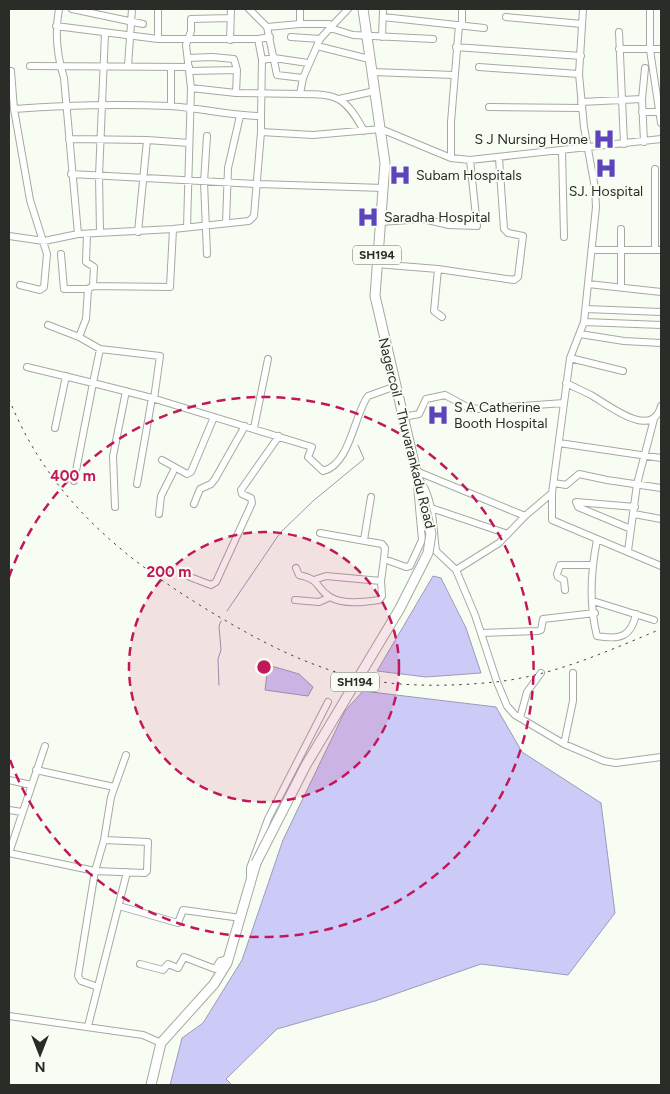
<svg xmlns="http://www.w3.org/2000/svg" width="670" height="1094" font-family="Figtree,sans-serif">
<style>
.water{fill:#cccaf6;stroke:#9b9bb8}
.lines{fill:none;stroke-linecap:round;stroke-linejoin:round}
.stream{stroke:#9b9bb8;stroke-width:1}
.minor-casing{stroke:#a5aaa1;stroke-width:8}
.major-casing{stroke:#a5aaa1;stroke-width:11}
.minor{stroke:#fff;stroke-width:6}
.major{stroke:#fff;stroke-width:9}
.rail{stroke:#434541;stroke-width:1;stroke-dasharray:2.5 5;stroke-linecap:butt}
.major-bridge-casing{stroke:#a5aaa1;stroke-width:11;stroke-linecap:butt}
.major-bridge{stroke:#fff;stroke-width:9}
.ring{fill:none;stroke:#c2185b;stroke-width:2.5;stroke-dasharray:9 6}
.labels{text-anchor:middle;stroke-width:4;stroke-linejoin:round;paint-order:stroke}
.shield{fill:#f8fdf3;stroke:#686b65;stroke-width:1}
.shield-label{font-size:12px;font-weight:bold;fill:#2a2c28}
.poi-label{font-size:14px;fill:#2a2c28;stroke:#f8fdf3;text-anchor:start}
.street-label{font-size:14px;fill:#2a2c28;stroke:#f8fdf3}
.centre{fill:#c2185b;stroke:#f8fdf3;stroke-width:2.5}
.ring-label{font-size:15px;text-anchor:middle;font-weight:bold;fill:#c2185b;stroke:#f8fdf3;stroke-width:4;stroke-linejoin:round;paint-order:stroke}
</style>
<rect width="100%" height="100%" fill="#f8fdf3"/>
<path class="water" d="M433,576L441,578L466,628L481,673L426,677L377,671Z
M268,665L299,674L313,687L308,696L265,690Z
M363,691L496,707L522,752L601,803L615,913L568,975L481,964L375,1001L277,1029L226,1079L232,1085H170L182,1038L203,1023L242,960L283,840L345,711Z"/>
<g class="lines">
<path class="stream" d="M227,611L280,533L313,501L364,459L358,445
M219,685L218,659L221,650L219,626L221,621"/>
<g class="minor-casing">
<path id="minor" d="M59,9C55,31 57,56 64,78L78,234L173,229L249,221L254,216L261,132L313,135L381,129L451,158L470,160L661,139
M72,9L143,24
M249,9L267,27L277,75L303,78L300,94C337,94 345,96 364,131
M300,9V24
M348,9L330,28L353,35L433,39
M462,9V25
M650,9V50L661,123
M383,17L484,28
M506,17L582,24
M56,26L158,39H258
M267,27L300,24H329L330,28L320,39L303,78
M619,32L624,144
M291,37L320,39
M382,37L383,9
M158,39V9
M230,40L231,9
M317,46L369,59
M456,47L581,56
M619,49H661
M188,58L212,57L234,59L237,70L236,93
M262,60L274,58L308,63
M30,66L189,67
M128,66L132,9
M171,67V106
M479,67L579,74
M11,71L14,109L30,200L47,254L44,287L40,290L20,285
M189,71L237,70
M372,72L454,75
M191,88L186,45L191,31V19L230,18
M339,99L375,91
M581,102L642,99
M489,107L582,108
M14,109C66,105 118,104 170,106C201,108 230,116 261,116V132
M642,112H661
M261,116L262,60L258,39L270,37
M207,136L204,182L207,254
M69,139L147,140L189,143
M644,142L642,99L645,68
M562,151L564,237
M451,158V122L459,25
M655,169V250
M71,174L258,184L384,188
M381,222L423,219L449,225L477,226L470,160
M226,223L228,168L240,116
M187,227L191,88L236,93L300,94
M100,232L99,176L105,33
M138,232L147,140
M87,234L86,262L94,267L93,286L88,289L86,319L79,337L100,349L160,356L154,399
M9,236L44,241L78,234
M592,250H661
M61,254L64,289H88
M376,264L438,269L434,311L442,317
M438,269L514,280L518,277L523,236L508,233L504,229L499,158
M588,284L661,292
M93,286L170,287L173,229
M621,287V229
M586,309L661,312
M584,322L661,325
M48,325L79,337
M580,334L624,341L661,343
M100,349L93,383L152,398L312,447L308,457L323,471C350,465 354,415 368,396L396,386
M570,358L623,371
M27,367L93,383L74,481
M566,383C574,387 583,391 591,395C607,404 652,441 661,406
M403,417L419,414L426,399L445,395L469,408L481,409L564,403
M55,428L66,376
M254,428L268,359
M559,443L661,458
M162,460L187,474L191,472L214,417
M416,471L525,516
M421,482C434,502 433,528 436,551L456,570L475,615L497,682L507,706L515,715L564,744L604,761L616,763L661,757
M554,483L566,485L579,474L607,480L661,488
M137,484L152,398
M552,493V520L661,566
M194,504L200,489L211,484L215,479L245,426
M115,507L113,456L126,391
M431,508L508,534
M159,514L161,496L175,468
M634,514L661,519
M631,529L578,507L576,502L635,507
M320,533L382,544L385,548L384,559
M364,540L371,497
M597,540C591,570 589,605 597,636C620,640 631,637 636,614
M628,551L637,484L654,419
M296,568L299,575C322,580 315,588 330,597C343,605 365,602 379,600L382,596L381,581
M456,570L499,543L525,516L552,493L570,358L584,322L596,207L595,188L584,127L579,74L583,9
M190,577L211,585L216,582L252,503L251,498L242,494L241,490L279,436
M314,580L326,576L381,581L384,559L406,567L410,566L422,540L417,486
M565,590L564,580L558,577L557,574L560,565H592
M295,600L319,602L330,597
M593,601L654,620
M481,633L538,631L541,630L543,619L595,613
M520,718L527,692L541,673
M564,744L573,701V673
M45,746L9,853L95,871L145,873L147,871L148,842L104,840
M36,770L114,787
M9,780L31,785
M9,810L22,812
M250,876V868L268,819L328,702
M119,906L178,923L183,910L241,918
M140,964L163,970L168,964L178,968L184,957L215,969L220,961L229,959
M98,987L81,981L78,976L95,871L104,840L111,797L126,755
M9,1016L143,1035L161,1043
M88,1026L127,872"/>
</g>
<g class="major-casing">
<path id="major" d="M363,9L385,163L375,296L422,497
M151,1085L161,1043L214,984L227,963L256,863"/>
</g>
<use href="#minor" class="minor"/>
<use href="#major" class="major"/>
<path class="rail" d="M9,399C49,498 122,558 211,612C251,636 291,658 336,672C385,688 445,687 495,682C553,676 608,651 661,629"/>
<g class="major-bridge-casing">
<path id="major-bridge" d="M256,863L306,765L399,610L428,553L431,534L422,497"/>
</g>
<use href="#major-bridge" class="major-bridge"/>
</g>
<circle cx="264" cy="667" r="135" fill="#c2185b" fill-opacity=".12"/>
<g class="ring">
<circle cx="264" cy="667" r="135"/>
<path d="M9 577A270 270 0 1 1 9 757"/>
</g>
<defs>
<g id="hospital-bare" transform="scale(1.725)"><path d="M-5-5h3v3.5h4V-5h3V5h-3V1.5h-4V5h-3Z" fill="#5d44bc" stroke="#f8fdf3" stroke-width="2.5" paint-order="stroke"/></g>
</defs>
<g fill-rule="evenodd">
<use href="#hospital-bare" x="604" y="139"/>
<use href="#hospital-bare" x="606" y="168"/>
<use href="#hospital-bare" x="400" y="175"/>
<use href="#hospital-bare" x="368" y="217"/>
<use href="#hospital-bare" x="438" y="415"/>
</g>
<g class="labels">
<g class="shield">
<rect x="353" y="245.5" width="48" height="19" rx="4"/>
<rect x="331" y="672.5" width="48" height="19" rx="4"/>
</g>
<g class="shield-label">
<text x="377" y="259">SH194</text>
<text x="355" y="686">SH194</text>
</g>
<g class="poi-label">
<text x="588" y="144" text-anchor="end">S J Nursing Home</text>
<text x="416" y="180">Subam Hospitals</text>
<text x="606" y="196" text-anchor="middle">SJ. Hospital</text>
<text x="384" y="222">Saradha Hospital</text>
<text x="454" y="412">S A Catherine<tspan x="454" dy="16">Booth Hospital</tspan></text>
</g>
<g class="street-label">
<text transform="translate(407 433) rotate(76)" y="5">Nagercoil - Thuvarankadu Road</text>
</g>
</g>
<circle cx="264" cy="667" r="8" class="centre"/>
<g class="ring-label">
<text x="73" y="481">400 m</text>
<text x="169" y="577">200 m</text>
</g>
<rect width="670" height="1094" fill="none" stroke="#2a2c28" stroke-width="20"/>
<g transform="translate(40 1054) rotate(180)" stroke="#f8fdf3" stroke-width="4" paint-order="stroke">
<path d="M0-4L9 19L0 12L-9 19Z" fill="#2a2c28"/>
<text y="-8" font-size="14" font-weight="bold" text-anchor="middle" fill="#2a2c28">N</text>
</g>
</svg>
